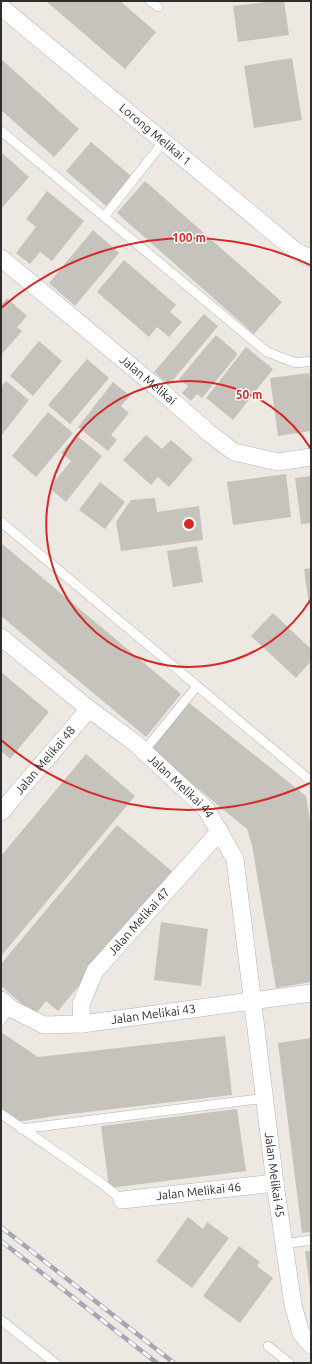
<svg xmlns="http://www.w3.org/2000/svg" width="312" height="1364" font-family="Ubuntu,sans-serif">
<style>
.building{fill:#c6c2bc}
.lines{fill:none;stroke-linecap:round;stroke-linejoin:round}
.service-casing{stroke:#b1b2bc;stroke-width:10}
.minor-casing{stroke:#b1b2bc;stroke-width:18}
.service{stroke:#fff;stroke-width:9}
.minor{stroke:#fff;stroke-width:17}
.rail-casing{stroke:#a4a6b6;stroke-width:4.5}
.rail{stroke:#fff;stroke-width:3;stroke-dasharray:9;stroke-linecap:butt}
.ring{fill:none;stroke:#d62828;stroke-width:2}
.labels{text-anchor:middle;stroke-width:3;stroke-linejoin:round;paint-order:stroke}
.street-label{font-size:12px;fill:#2d2d2d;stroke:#fff}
.centre{fill:#d62828;stroke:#fff;stroke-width:2}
.ring-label{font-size:12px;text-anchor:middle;font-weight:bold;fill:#d62828;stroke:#fff;stroke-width:3;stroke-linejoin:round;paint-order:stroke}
</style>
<rect width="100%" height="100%" fill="#ede8e1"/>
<path class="building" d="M46,1H120L156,32L125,69Z
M274,1H284L289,35L238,42L233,6Z
M292,58L302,120L254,128L244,66Z
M1,59L79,129L54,157L1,110Z
M91,142L131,176L106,206L66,171Z
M1,152L29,177L1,209Z
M145,181L282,302L254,334L117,213Z
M47,191L84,221L52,261L40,252L30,264L16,253L36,227L26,219Z
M93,230L119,253L75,306L49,283Z
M124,260L176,305L170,312L182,322L169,337L157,327L149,337L97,292Z
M7,298L27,316L17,327L22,331L1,355V305Z
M204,314L218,326L169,385L154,372Z
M216,335L238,354L202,398L197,394L191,401L182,393L188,386L179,379Z
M39,341L62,361L33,396L10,376Z
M246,347L273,369L233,420L206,398Z
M87,359L109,378L70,424L48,405Z
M309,373L311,387V431L278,436L270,378Z
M6,381L29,400L1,436V387Z
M113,382L130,396L121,406L129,413L111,435L117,440L108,451L78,427Z
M48,412L73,433L36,477L12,456Z
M76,435L102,456L66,502L49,488L71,461L61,453Z
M146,435L162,449L171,440L193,459L169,487L158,477L151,485L123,460Z
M286,474L291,517L233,525L227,482Z
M311,476V523L301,524L295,478Z
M100,482L125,502L105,529L79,510Z
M155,498L157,512L199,506L203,540L121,551L116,522L131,500Z
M1,543L181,694L146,737L1,616Z
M197,546L203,582L173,587L167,551Z
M311,568V605H309L304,569Z
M273,613L311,649V661L296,678L251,636Z
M1,672L49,712L10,759L1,751Z
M188,702L306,796L311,827V982L276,988L252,845L247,829L150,749Z
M86,754L135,796L1,956V856Z
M117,825L173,872L58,1011L46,1001L35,1015L1,986V964Z
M161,922L208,929L201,986L154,980Z
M1,1032L38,1057L225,1036L232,1095L62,1115L17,1122L1,1111Z
M311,1038V1232L302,1233L278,1043Z
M237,1109L246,1171L109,1188L101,1126Z
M188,1217L203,1229L207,1222L229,1238L192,1288L156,1261Z
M239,1246L260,1262L257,1266L273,1278L240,1323L203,1296Z
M305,1251H311V1289H310Z"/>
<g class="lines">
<g class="service-casing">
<path id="service" d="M150,1L158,7
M1,131L267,352L296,363L311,361
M104,217L164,141
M1,522L311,781
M144,751L197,686
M1,1020L10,1008
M1,1114L100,1182L122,1200
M21,1129L266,1098
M284,1244L311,1240
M1,1320L55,1363
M268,1346L289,1363"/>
</g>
<g class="minor-casing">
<g id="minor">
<path id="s1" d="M1,7L297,252L311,258"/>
<path id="s2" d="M1,258L161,391L209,433L234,452L278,462L311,457"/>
<path id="s3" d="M1,637L89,709L135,743L206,809L235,859L275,1183L293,1305L301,1333L311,1345"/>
<path id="s4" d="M1,812L89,709"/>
<path id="s5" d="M1,1000L12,1009L44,1025L82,1024L311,993"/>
<path id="s6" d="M82,1024L81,1004L95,971L220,831"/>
<path id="s7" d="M122,1200L275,1183"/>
</g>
</g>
<use href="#service" class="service"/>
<use href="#minor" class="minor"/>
<g class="rail-casing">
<path id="rail" d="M1,1227L174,1363
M1,1241L157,1363"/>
</g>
<use href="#rail" class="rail"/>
</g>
<g class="ring">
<path d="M311 599A143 143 0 1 1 311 449"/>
<path d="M310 783A286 286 0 0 1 1 740M1 308A286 286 0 0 1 310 265"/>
</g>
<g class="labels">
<g class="street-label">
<text dy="4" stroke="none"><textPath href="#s1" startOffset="200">Lorong Melikai 1</textPath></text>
<text dy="4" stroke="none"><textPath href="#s2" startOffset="191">Jalan Melikai</textPath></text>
<text dy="4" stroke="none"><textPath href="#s4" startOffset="68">Jalan Melikai 48</textPath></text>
<text dy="4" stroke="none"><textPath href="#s3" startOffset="234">Jalan Melikai 44</textPath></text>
<text dy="4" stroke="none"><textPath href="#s6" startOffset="122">Jalan Melikai 47</textPath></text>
<text dy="4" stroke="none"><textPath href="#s5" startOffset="160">Jalan Melikai 43</textPath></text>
<text dy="4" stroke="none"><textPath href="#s3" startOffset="644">Jalan Melikai 45</textPath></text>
<text dy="4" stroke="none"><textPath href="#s7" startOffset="77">Jalan Melikai 46</textPath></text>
</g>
</g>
<circle cx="189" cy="524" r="6" class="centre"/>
<g class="ring-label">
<text x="189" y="242">100 m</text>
<text x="249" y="399">50 m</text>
</g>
<rect width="312" height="1364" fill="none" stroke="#2d2d2d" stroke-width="4"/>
</svg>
